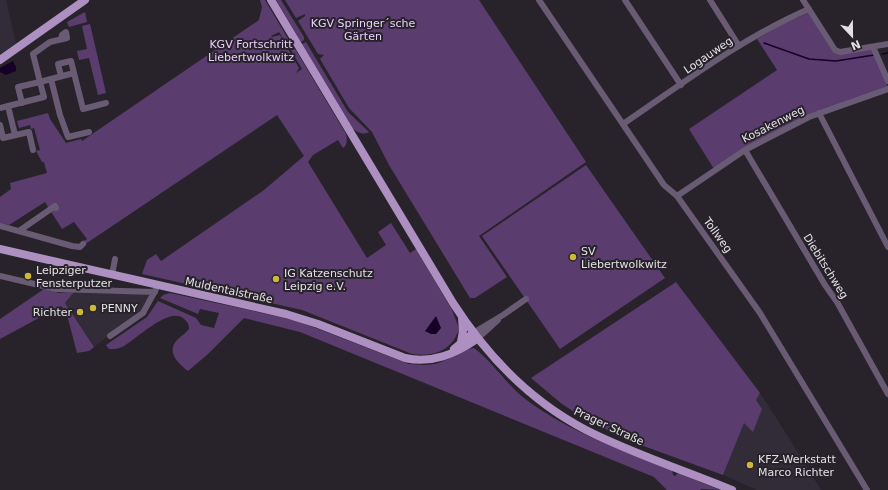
<svg xmlns="http://www.w3.org/2000/svg" width="888" height="490" font-family="'DejaVu Sans',sans-serif">
<style>
.built{fill:#322b38}
.green{fill:#5a3d6e}
.water{fill:#160025}
.lines{fill:none;stroke-linecap:round;stroke-linejoin:round}
.stream{stroke:#160025;stroke-width:1.5}
.minor{stroke:#695b73;stroke-width:6}
.major{stroke:#ad90c1;stroke-width:8}
.poi-dot{fill:#ccb939;stroke:#28232b;stroke-width:1.5}
.labels{text-anchor:middle;stroke-width:4;stroke-linejoin:round;paint-order:stroke}
.park-label{font-size:11px;fill:#eacefe;stroke:#28232b}
.street-label{font-size:11px;fill:#e3e0e5;stroke:#28232b}
.poi-label{font-size:11px;fill:#e3e0e5;stroke:#28232b;text-anchor:start}
</style>
<rect width="100%" height="100%" fill="#28232b"/>
<path class="built" d="M0,0H6L16,43L0,55Z
M74,292L138,293L150,295L145,308L94,347L65,303Z
M760,393L784,430L821,490H757L723,475L744,422L753,431L755,400Z"/>
<path class="green" d="M260,0H265L293,47L289,48L279,32L271,36L272,37L280,35L299,68L296,73L302,69L292,52L291,50L295,49L346,134C347,138 348,145 343,148L338,140L313,155L308,162L367,258L386,245L378,232L391,223L410,253L416,249L452,310L460,331C456,333 456,338 453,341C443,354 428,356 412,354L302,310L142,274L147,260L156,254L161,261L264,190L304,156L277,115L84,245L82,242L87,239L74,222L62,229L45,202L9,225L0,223V197L11,189L10,183L47,173L44,162H42L36,151L40,150L34,128L31,129L30,125L19,128L17,121L48,113L50,119L66,143L81,139L82,141L259,20L262,7Z
M276,0H281L304,37V40L301,42Z
M285,0H479L586,162L479,236L507,277L475,298H470L389,165L372,132L349,108L320,59L324,55L318,54L298,21L305,16V14L296,18Z
M85,12L87,22L69,27L67,22Z
M808,13L833,52L872,49L888,87L818,112L714,169L689,129L777,70L757,39L781,25Z
M90,24L106,93L98,95L89,58L79,60L77,51L87,49L82,26Z
M306,42L348,112L369,132C362,136 355,131 351,127L302,44Z
M586,165L665,278L560,349L482,236Z
M676,282L760,393L756,400L762,409L753,432L744,423L723,475L630,441L638,435L636,433L628,440L585,419L562,404L531,378Z
M44,289L59,293L74,292L65,303L94,347L89,351L77,353L66,311L61,306L0,339V319Z
M170,293L295,320L409,364C420,365 431,366 441,362C453,358 462,349 474,348C492,361 506,384 524,398C568,432 622,450 672,470L673,475L675,476L678,473L720,490L701,489L700,490H667L654,477L300,332L244,318L208,354L188,371C178,363 166,352 177,340C181,336 185,334 189,329C189,324 187,321 183,318C169,307 137,338 124,346C119,349 114,349 109,349L106,345L147,317L158,301L196,318L201,325L214,328L219,313L200,309L198,314L160,298L163,295Z"/>
<path class="water" d="M13,61L16,67V71L6,75L0,72V68Z
M436,316L441,328L436,334H431L425,331Z"/>
<g class="lines">
<path class="stream" d="M764,43L809,59L836,61L874,55
M882,54L888,53"/>
<path class="minor" d="M539,0L664,185L677,196L760,313L867,490
M625,0L681,85
M710,0L739,46
M803,0L835,50L840,52L888,44
M873,47L888,81
M61,76L58,64L71,61L74,73
M51,79L74,73L83,109L106,103
M22,103L18,87L40,82L33,54L50,42L67,38L66,32L62,35L61,39
M8,106L44,97L40,82L51,79L60,115L68,137L89,132
M0,108L8,106L15,135
M819,113L888,247
M623,124C683,83 742,38 809,9
M0,125L3,138L29,132L33,150
M745,150L825,285L837,302L888,394
M677,196L745,150L809,117L888,89
M0,226L72,246L80,247L83,244
M19,231L55,206L56,208
M112,275L115,259
M0,276L56,289L155,292
M473,333L503,315L526,299
M110,336L143,313L156,289
M477,339L498,320"/>
<path class="major" d="M271,0L453,303C487,356 530,401 586,430C633,454 684,470 732,490
M0,60L85,0
M0,249L286,314L318,324L405,358C432,364 455,354 477,339
M461,342L463,331L462,318
M454,349L473,333"/>
</g>
<g class="poi-dot">
<circle cx="573" cy="257" r="4"/>
<circle cx="28" cy="276" r="4"/>
<circle cx="276" cy="279" r="4"/>
<circle cx="93" cy="308" r="4"/>
<circle cx="80" cy="312" r="4"/>
<circle cx="750" cy="465" r="4"/>
</g>
<g class="labels">
<g class="park-label">
<text x="363" y="27">KGV Springer´sche<tspan x="363" dy="13">Gärten</tspan></text>
<text x="251" y="48">KGV Fortschritt<tspan x="251" dy="13">Liebertwolkwitz</tspan></text>
</g>
<g class="street-label">
<text transform="translate(708 55) rotate(-34)" y="4">Logauweg</text>
<text transform="translate(773 124) rotate(-27)" y="4">Kosakenweg</text>
<text transform="translate(718 235) rotate(54)" y="4">Tollweg</text>
<text transform="translate(826 266) rotate(58)" y="4">Diebitschweg</text>
<text transform="translate(229 290) rotate(12)" y="4">Muldentalstraße</text>
<text transform="translate(609 426) rotate(25)" y="4">Prager Straße</text>
</g>
<g class="poi-label">
<text x="581" y="255">SV<tspan x="581" dy="13">Liebertwolkwitz</tspan></text>
<text x="36" y="274">Leipziger<tspan x="36" dy="13">Fensterputzer</tspan></text>
<text x="284" y="277">IG Katzenschutz<tspan x="284" dy="13">Leipzig e.V.</tspan></text>
<text x="101" y="312">PENNY</text>
<text x="72" y="316" text-anchor="end">Richter</text>
<text x="758" y="463">KFZ-Werkstatt<tspan x="758" dy="13">Marco Richter</tspan></text>
</g>
</g>
<g transform="translate(852 36) rotate(158)" stroke="#28232b" stroke-width="3" paint-order="stroke">
<path d="M0-3L7 15L0 10L-7 15Z" fill="#e3e0e5"/>
<text y="-6" font-size="11" font-weight="bold" text-anchor="middle" fill="#e3e0e5">N</text>
</g>
</svg>
